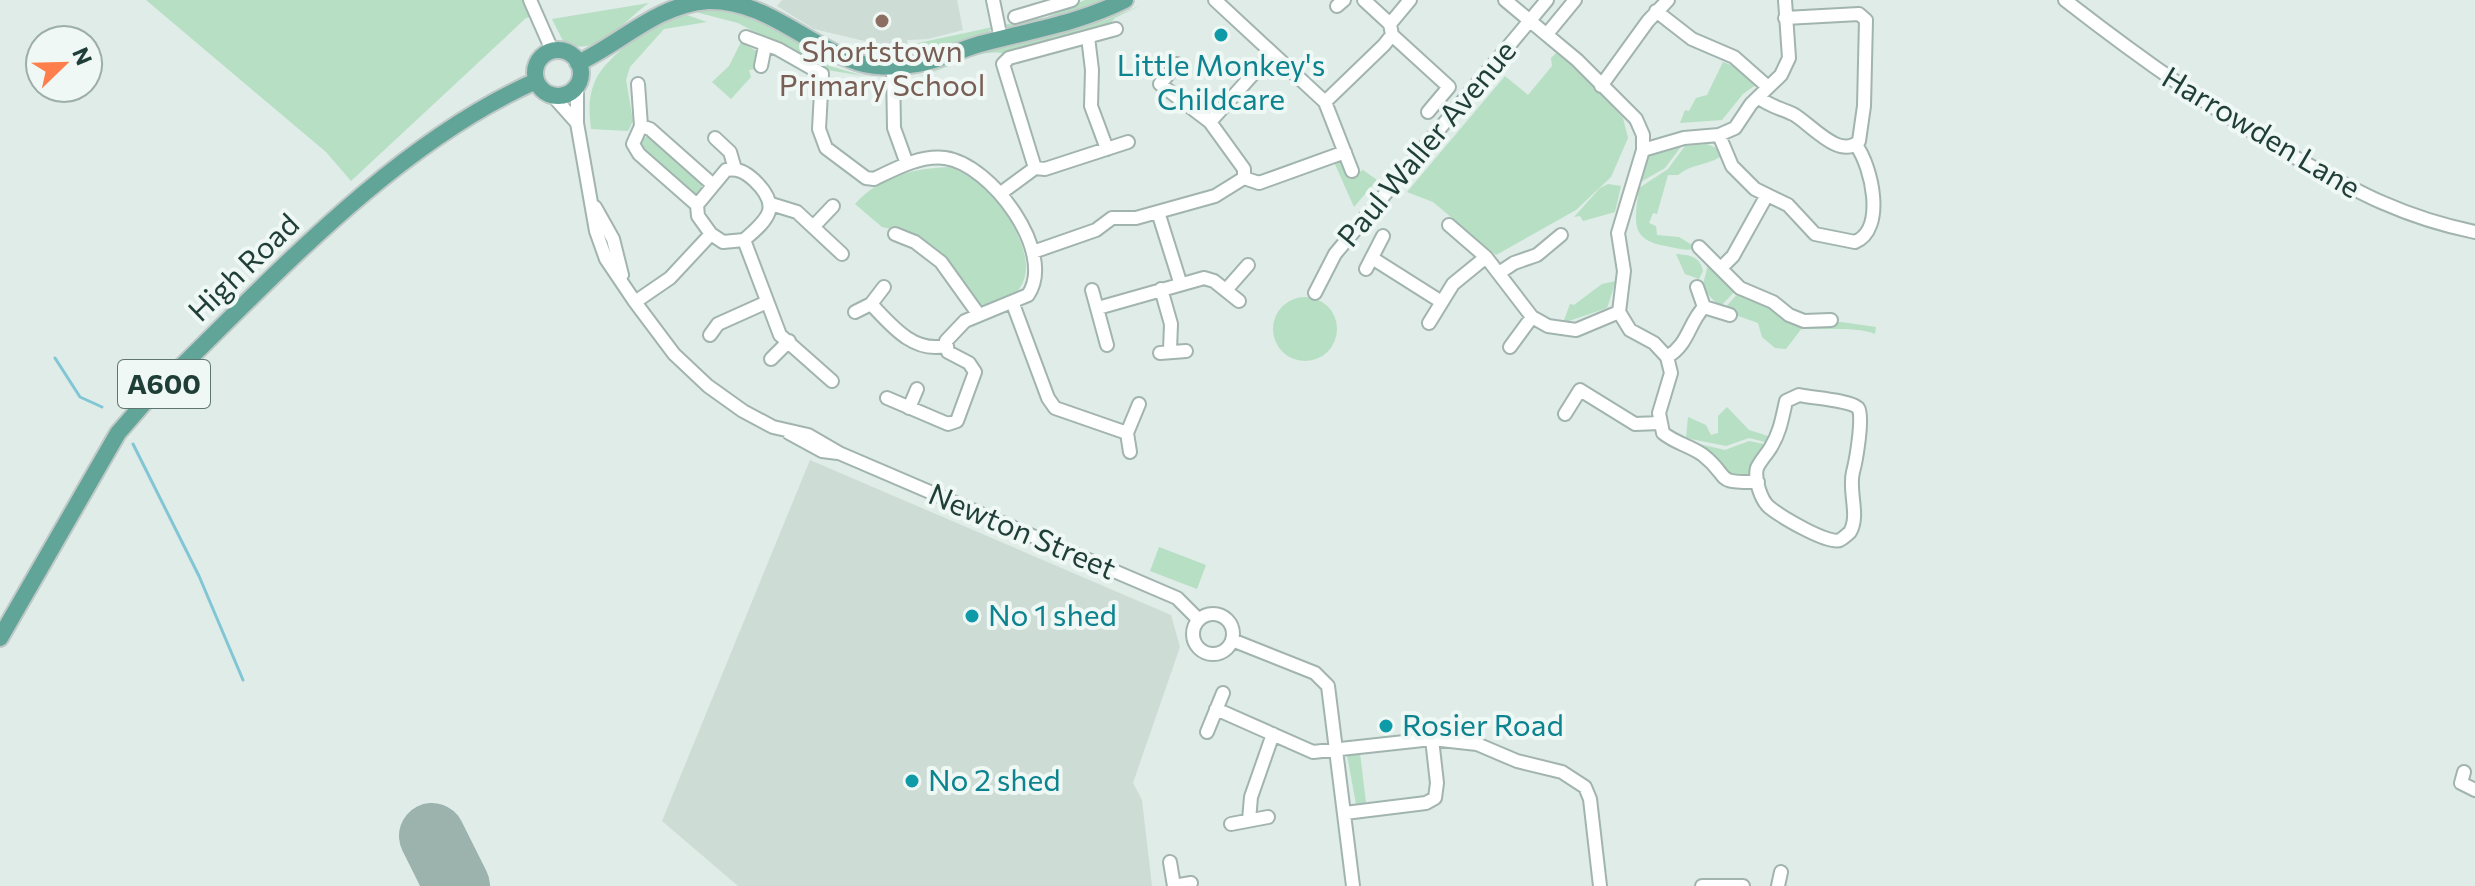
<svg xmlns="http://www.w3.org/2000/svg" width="2475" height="886" font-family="Commissioner,sans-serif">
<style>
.built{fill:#cedcd6}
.green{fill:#b6dfc3}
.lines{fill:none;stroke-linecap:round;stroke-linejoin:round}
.stream{stroke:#82c6d6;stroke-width:3}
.runway{stroke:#9cb2ac;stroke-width:66}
.minor-casing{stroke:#a2b4af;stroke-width:16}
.major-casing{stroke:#c0c9c7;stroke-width:20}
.minor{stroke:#fff;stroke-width:12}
.major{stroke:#60a597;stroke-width:16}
.education-dot{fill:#8d6e63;stroke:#f0f8f5;stroke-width:3}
.culture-dot{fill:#0f9aa8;stroke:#f0f8f5;stroke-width:3}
.labels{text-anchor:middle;stroke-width:8;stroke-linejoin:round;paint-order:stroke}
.shield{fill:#f0f8f5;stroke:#5e7670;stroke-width:2}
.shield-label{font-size:28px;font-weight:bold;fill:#1f3e37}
.education-label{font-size:30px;fill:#785e54;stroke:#f0f8f5}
.culture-label{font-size:30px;fill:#0d838f;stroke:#f0f8f5;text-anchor:start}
.street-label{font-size:30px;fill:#1f3e37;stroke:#f0f8f5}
</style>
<rect width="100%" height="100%" fill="#dfece7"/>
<path class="built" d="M782,0H957L963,30L928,39L907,40L908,47L877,44L814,29L777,6Z
M810,460L1171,615L1180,647L1133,783L1142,800L1152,886H738L662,821Z"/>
<path class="green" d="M146,0H523L534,16L526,18L351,181L326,152Z
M1085,0H1104L1080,11L1011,29L1003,25L1047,17Z
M649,3C626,18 595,62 563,41L552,19Z
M1141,5L1115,18L1105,29L1102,25L1090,28L1086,34L1084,30L1077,31L1074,37L1070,34L1052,38L1047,46L1039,48L1034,45L1005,54C980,46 945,71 919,76L995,47L1106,20Z
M726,6L783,30L830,66L864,76L827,70L738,23L684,9Z
M687,15L707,22L664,29L630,67L626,80L633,121L628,131L591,129C589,112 588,96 596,79C608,55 660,16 687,15Z
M993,27L986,34L915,53L914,44Z
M741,42L758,52L755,69L749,70L751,77L731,99L712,82L729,66Z
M1556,53L1583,75L1623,118L1628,138L1611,177L1576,210L1496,255L1433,202L1407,192L1505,76L1528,95L1552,66L1551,58Z
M1723,62L1738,68L1757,84L1743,94L1722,120L1680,123L1685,110L1689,111L1696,98L1707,95Z
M650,136L703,182L699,195L693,196L640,151V139Z
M1683,144L1665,168L1639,183L1646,156Z
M1707,144L1716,148L1720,157C1705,166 1691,164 1678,175H1668L1657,214L1653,213L1649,223L1656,226L1657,235L1679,237L1697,248C1686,252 1677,248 1666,246C1629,240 1635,221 1639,188L1668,169L1685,146Z
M1340,160L1348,177L1363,170L1377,180L1354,207L1334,162Z
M951,167C960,172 970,176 978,182C1002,202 1042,259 1019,289C1012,299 992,303 981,307L961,288L949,263L918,235L882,227L855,204C880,176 914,168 951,167Z
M1608,184L1621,186L1615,212L1583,221L1580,216L1574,217L1600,188Z
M1676,254C1689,255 1700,256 1703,271L1699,279L1685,274Z
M1708,265L1735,291L1720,307L1702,288Z
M1616,281L1607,308L1563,323L1570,304L1574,305L1602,284Z
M1739,292L1819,324L1841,322L1876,327L1875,334C1854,326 1826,331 1802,328L1786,349L1775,348L1762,337L1758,323L1727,312L1725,308Z
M1273 329a32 32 0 1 1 64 0a32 32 0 1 1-64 0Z
M1727,407L1749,430L1768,436L1769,443L1749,438L1726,446L1686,438L1688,417L1706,425L1711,435L1718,433V416Z
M1686,441L1725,450L1749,441L1764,444L1755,460L1752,478L1728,476Z
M1159,547L1206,565L1197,589L1150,571Z
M1360,753L1366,803L1356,804L1347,755Z"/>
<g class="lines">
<path class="stream" d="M55,358L80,397L102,407
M133,444L199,576L243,680"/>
<path class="runway" d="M432,836L457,886"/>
<g class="minor-casing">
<path id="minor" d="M530,0L552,50
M993,0L1001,39
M1215,0L1325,102L1352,171
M1364,0L1390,24
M1505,0L1577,60L1636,119L1643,135V150L1618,233L1624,271L1619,312L1630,330L1654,343L1667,357L1671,373L1659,413L1663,433C1675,443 1691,446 1703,455C1732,478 1712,483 1758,482
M2065,0C2138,57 2211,109 2291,155C2356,191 2401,217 2475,232
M1337,6L1344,0
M1656,11L1692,39L1734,57L1768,87
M1015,17L1072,0
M1547,34L1575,0
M1392,35L1449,87L1428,112
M746,37L778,49L822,74L819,129L826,148L866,178L874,179C895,169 920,155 945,158C991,164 1057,253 1028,295L965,321L946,341L948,352L969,363L975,372L957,421L948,424L887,398
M1088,37L1092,70L1091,106L1107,149
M1177,64L1160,84L1210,122
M761,66L765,46
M893,66L894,128L907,164
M577,84V123L596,231L606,259L635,302L674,354L708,386L743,411L773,427L808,435L839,453L1177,598L1199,620
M638,84L641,126L633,144L639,154L697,205L698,216L711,234
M1601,86L1648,21L1668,0
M552,95L577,123
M1758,97C1769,106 1780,108 1793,114C1810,123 1840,161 1859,141L1864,106L1866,20L1859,14L1785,18
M1325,102L1384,45L1392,35L1390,24L1410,0
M641,126L650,129L712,184
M1719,135L1732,166L1755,189L1788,205L1815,234L1855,242C1886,229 1872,167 1856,145
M715,138L730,152L735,169
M1643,150L1684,138L1719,135L1735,128L1751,104L1781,75L1789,58L1785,0
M1035,168L1003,64L1009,58L1116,29
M1244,178L1259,183L1345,152
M1001,193L1035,168L1045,169L1128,142
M771,204L797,212L842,254
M595,207L613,239L622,275
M1158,212L1180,282
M1449,225L1486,257L1532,317L1548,326L1576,330L1619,312
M813,227L833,206
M895,234L915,242L941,262L979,315
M744,240L780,335L832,381
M1699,247L1740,288L1773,302L1789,315L1804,321L1831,320
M1033,252L1096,230L1112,218H1136L1215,196L1244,178V169L1210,122L1272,53
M1372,258L1440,301
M1721,268L1733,256L1767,195
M1366,269L1383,236
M1499,273L1514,263L1537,255L1561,235
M1697,287L1704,307L1730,315
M1161,289L1171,324L1170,350
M1092,290L1107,345
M1226,290L1248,265
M1315,293L1335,254L1547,0
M635,302L670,278L711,234L723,242L744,240C770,218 781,206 754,180C745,172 738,168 726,170L697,205
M871,304C891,325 913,353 945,346
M1013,304L1048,398L1055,408L1127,433
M1098,308L1204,278L1214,281L1239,301
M855,312L871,304L884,287
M1429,323L1453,284L1486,257
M710,335L718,324L767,302
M1510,347L1532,317
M1160,353L1186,351
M1667,357C1689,344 1688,324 1704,307
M771,359L789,341
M1799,395C1812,398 1850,400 1858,408C1864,415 1856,461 1853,472C1848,491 1860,515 1850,532C1849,533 1841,540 1840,540C1828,545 1780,516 1769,507C1761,500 1754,479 1757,468C1760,461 1767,454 1771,447C1780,432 1782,419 1786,401Z
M909,408L917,389
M1565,414L1580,390L1635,424L1660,423
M789,433L822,451L838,453
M1130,452L1127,433L1139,404
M1193 634a20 20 0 1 1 40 0a20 20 0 1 1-40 0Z
M1232,640L1315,673L1328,686L1353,886
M1216,709L1313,752L1432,739L1477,744L1517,761L1562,772L1585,787L1590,799L1600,886
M1207,732L1223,693
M2464,772L2461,783L2475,790
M1345,813L1426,803L1435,798L1437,783L1432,739
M1249,820L1251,797L1273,734
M1231,824L1268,817
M1170,862L1174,886
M1174,886L1191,883
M1702,886H1743
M1778,886L1781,872"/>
</g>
<g class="major-casing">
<path id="major" d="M535 73a23 23 0 1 1 46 0a23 23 0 1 1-46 0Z
M578,63C623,42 656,5 708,1C764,0 802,41 851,60C872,69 894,67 916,64C938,61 959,50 980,44C1028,31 1080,23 1125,0
M0,638L118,433L145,402C262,290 387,147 536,81"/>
</g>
<use href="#minor" class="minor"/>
<use href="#major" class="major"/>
</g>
<circle class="education-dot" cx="882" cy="21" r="8"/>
<g class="culture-dot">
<circle cx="1221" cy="35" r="8"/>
<circle cx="972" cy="616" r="8"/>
<circle cx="1386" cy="726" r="8"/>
<circle cx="912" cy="781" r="8"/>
</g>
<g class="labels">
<rect class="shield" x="118" y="360" width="92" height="48" rx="6"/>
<g class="shield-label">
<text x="164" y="394">A600</text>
</g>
<g class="education-label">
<text x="882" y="62">Shortstown<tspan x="882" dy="34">Primary School</tspan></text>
</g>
<g class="culture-label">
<text x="1221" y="76" text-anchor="middle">Little Monkey's<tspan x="1221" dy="34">Childcare</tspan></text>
<text x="988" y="626">No 1 shed</text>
<text x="1402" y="736">Rosier Road</text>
<text x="928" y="791">No 2 shed</text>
</g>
<g class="street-label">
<text transform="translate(2261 133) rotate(31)" y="10">Harrowden Lane</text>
<text transform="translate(1427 144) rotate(-50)" y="10">Paul Waller Avenue</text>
<text transform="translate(244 268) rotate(-44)" y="10">High Road</text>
<text transform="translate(1022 532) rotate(23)" y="10">Newton Street</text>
</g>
</g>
<g transform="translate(64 64) rotate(67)"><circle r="38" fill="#f0f8f5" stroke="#9caea9" stroke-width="2"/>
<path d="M0-6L14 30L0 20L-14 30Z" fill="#fe7f4c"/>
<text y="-12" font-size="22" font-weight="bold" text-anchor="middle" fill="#1f3e37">N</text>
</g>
</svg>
